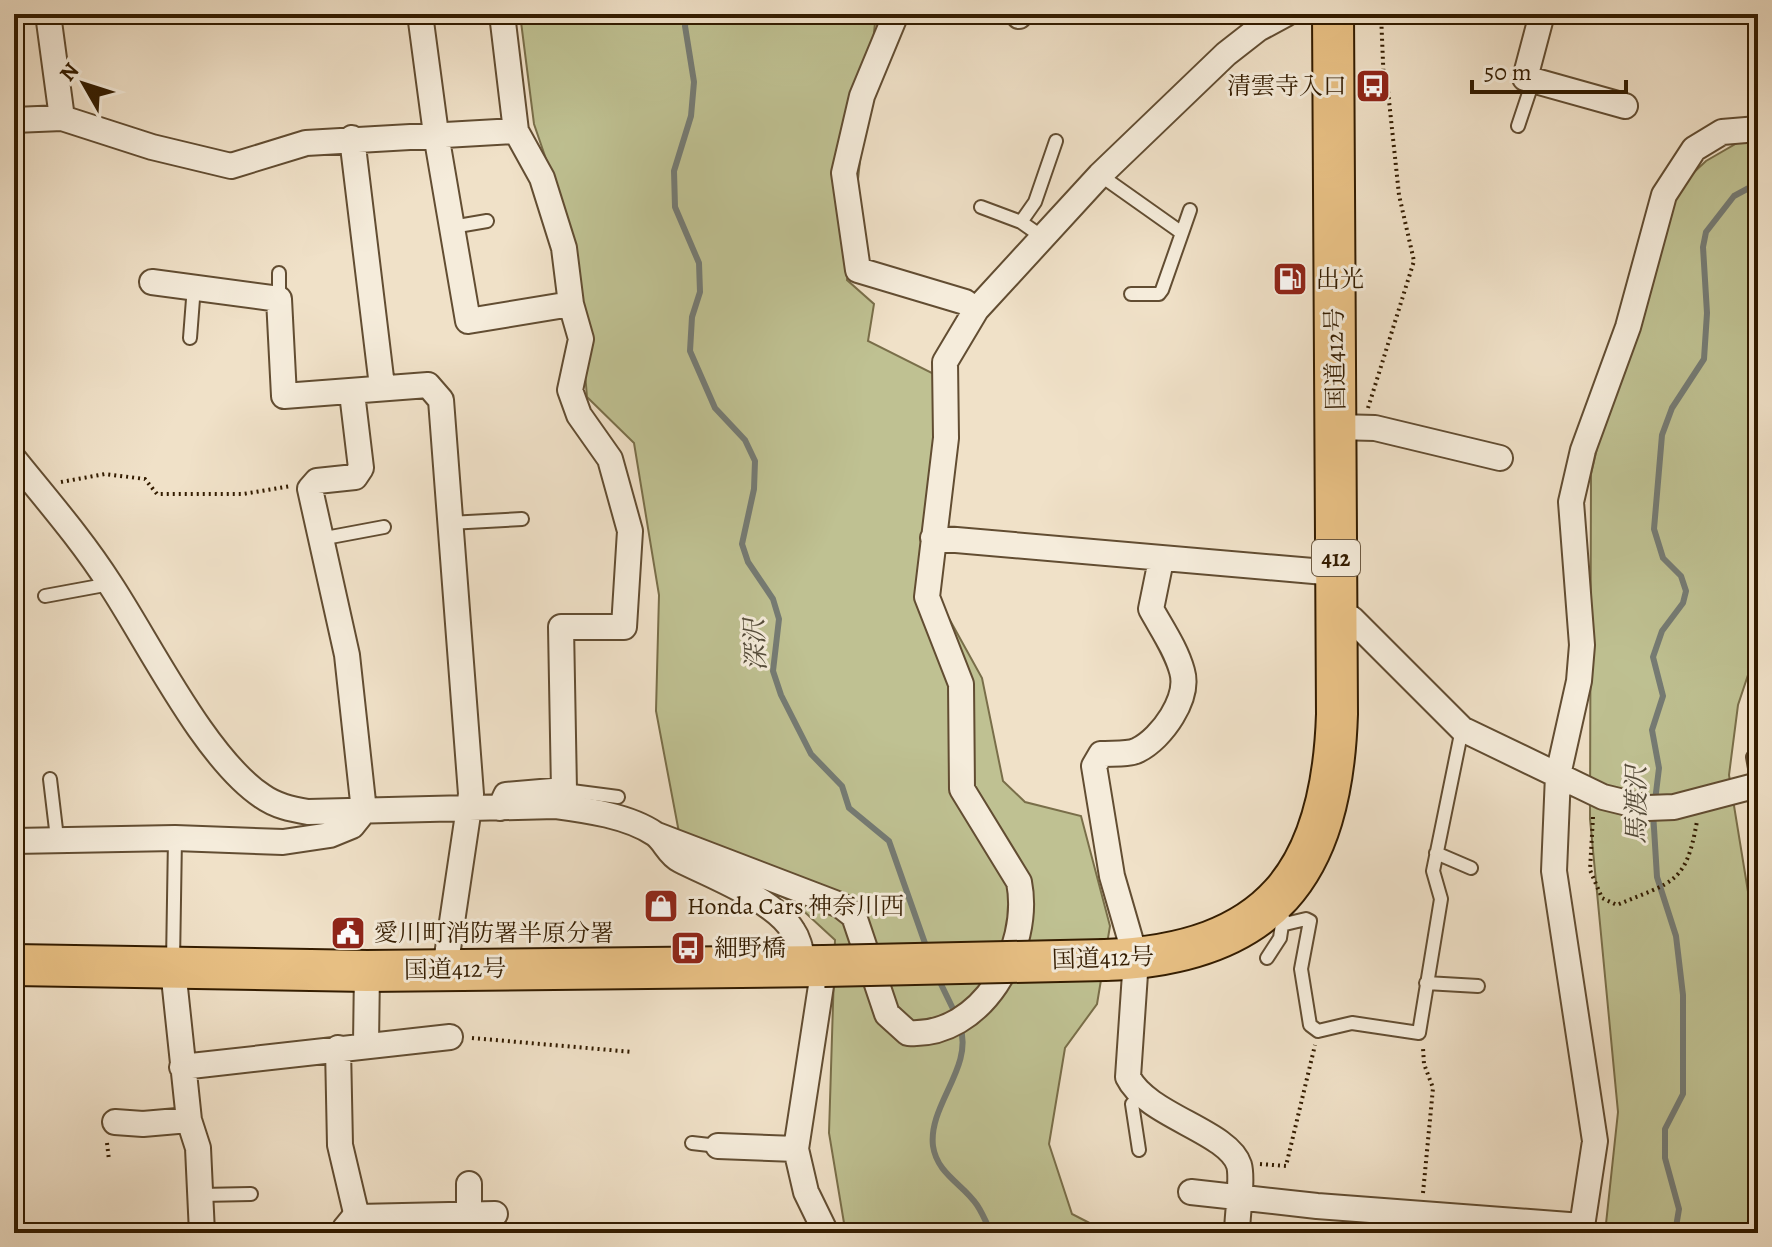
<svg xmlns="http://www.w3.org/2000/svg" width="1772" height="1247" font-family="Alegreya,'Noto Serif JP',serif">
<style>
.green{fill:#bfc192;stroke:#796e49;stroke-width:2}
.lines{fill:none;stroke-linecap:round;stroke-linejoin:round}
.stream{stroke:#757b74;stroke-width:6}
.service-casing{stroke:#624d32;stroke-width:16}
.minor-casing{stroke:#624d32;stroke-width:28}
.trunk-casing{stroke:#331c00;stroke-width:44}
.path{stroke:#331c00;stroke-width:4;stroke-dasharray:2 4;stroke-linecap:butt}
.service{stroke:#f5ecdb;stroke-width:12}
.minor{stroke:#f5ecdb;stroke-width:24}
.trunk{stroke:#e8c084;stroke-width:40}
.trunk-bridge-casing{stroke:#331c00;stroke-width:44;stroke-linecap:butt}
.trunk-bridge{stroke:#e8c084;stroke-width:40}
.labels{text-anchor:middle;stroke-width:6;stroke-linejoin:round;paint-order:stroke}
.shield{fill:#f5ecdb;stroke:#6d5a42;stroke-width:2}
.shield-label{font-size:22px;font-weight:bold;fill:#331c00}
.poi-label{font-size:24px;fill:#331c00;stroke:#f5ecdb;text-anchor:start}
.street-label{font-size:24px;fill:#331c00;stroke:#f5ecdb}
.water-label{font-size:26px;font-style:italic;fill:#544b3a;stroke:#f5ecdb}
</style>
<rect width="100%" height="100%" fill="#f0e1c8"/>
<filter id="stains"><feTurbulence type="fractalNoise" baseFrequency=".0025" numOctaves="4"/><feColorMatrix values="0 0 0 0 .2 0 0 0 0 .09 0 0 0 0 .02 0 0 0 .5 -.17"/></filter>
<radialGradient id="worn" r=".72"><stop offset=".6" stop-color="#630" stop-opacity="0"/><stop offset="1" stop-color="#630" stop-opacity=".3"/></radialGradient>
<path class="green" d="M520,14H876L847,280L874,304L868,341L946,380L926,559L946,613L982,678L1003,781L1025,802L1081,816L1110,926L1097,1004L1065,1048L1049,1144L1072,1214L1109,1233H851L844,1223L829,1133L835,940L796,904L681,843L656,711L659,595L634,443L587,397L574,241L534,124Z
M1758,131V645L1738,705L1729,775L1758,953V1233H1605L1618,1112L1590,819L1591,474L1630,306L1645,218L1706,161Z"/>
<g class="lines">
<path class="stream" d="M687,14L685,26L694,82L691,116L674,171L675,207L699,263L700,292L692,317L690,351L715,408L745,440L755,461L754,489L742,544L748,562L773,599L779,619L773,671L781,695L811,754L842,786L849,808L889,841L927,949
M1655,801L1659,768L1652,730L1663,696L1653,657L1662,631L1683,603L1686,591L1681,576L1663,558L1654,529L1662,435L1672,408L1704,359L1707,313L1703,247L1706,232L1734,196L1758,183
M1653,812L1657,877L1676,936L1683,995V1094L1665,1129V1158L1679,1209L1675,1233
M938,978L956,1015
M960,1026C974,1067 928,1105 933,1146C937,1174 963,1184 977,1205C983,1214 987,1224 991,1233"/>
<g class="service-casing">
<path id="service" d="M1518,126L1533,81
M1100,175L1182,233L1162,290L1159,294H1131
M981,207L1021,222L1041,236
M1021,222L1035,202L1056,141
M452,227L487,221
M1182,233L1190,210
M279,299V273
M190,338L194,286
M449,523L522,519
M320,539L384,527
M45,596L110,584
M1753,757L1758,785
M50,779L57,838
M564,790L618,797
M1436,853L1471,868
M1285,924L1306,919L1310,921L1301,969L1310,1025L1318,1031L1352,1023L1419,1033L1441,899L1433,871L1462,729
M1267,958L1280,938L1283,918
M173,962L175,838
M1426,983L1478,986
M692,1143L718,1146
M1139,1150L1132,1104L1141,1095
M201,1195L251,1194
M340,1225L349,1214L355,1213"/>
</g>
<g class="minor-casing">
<path id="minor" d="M48,14L62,118
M420,14L436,134L468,321L571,304
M502,14L516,131
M896,14L862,96L844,173L858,270L965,302L976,310
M1542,14L1525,78L1625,106
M1019,16V14
M14,120L62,118L152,147L231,166L306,143L516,131L542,178L564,248L571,304L581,339L570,390L579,415L610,459L630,531L624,627H561L564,790L506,795L500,808
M352,138L382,386
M152,282L279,299L284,396L428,385L441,400L471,794L445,969
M1336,427L1375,428L1500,458
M14,459C47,500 82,540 110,584C149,643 205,758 262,796C276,806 291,809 308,812L556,806C586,810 629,816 655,834C665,841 668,854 680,860C711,876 775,900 793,931C800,941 801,954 804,966
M933,538L1336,573
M1161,560L1151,609C1162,629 1176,649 1182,671C1190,698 1162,738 1138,750C1129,755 1112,753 1101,754L1094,766L1112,876L1136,959L1128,1077C1147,1116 1228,1131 1239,1165C1243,1179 1237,1216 1237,1233
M1337,617L1352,619L1462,729L1603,797L1648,808L1674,807L1758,785
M657,835L840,905L854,916L887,1014L908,1033C982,1038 1032,948 1019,882L962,789L961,684L927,597L946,438L945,362L976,310L1100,175L1226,54L1258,29L1286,14
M14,841L175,838L283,842L330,835L352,826L364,811L347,655L310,489L317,481L355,477L361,468L352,393
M824,966L796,1149L806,1192L826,1233
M173,969L189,1120L198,1148L202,1233
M366,1044L367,971
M338,1048L340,1145L357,1217L495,1214
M182,1067L450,1037
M115,1122L143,1124L189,1120
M718,1146L796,1149
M469,1184V1215
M1191,1192L1317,1206L1582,1226
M1581,1233L1595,1141L1554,871L1558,775L1579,681L1582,645L1571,502L1583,450L1628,327L1664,195L1694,149L1722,132L1758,129"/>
</g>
<g class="trunk-casing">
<path id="trunk" d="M1105,960C1270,954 1332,874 1337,714L1333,14
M14,965L367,971L824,966"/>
</g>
<path class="path" d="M1368,408L1414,261L1399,195L1388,91L1384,86L1381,14
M61,482L105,474L145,479L157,494H243L291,486
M1593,817L1590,870L1602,898L1617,905C1673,881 1686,885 1697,821
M472,1038L633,1052
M107,1143L109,1160
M1260,1164L1286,1166L1315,1045
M1423,1193L1433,1088L1424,1064L1423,1048"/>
<use href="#service" class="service"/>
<use href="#minor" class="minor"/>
<use href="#trunk" class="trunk"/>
<g class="trunk-bridge-casing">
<path id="trunk-bridge" d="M824,966L1105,960"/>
</g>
<use href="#trunk-bridge" class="trunk-bridge"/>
</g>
<defs>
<g id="bus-square" transform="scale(1.8)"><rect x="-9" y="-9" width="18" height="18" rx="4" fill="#8f2418" stroke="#f5ecdb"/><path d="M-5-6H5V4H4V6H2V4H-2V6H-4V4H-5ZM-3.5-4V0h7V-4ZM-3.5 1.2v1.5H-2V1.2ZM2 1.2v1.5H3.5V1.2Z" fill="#fff"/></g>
<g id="fuel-square" transform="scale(1.8)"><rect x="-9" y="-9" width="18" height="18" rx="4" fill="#8f2418" stroke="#f5ecdb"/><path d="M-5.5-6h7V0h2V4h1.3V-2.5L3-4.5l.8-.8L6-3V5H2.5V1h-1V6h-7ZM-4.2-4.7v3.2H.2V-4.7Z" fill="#fff"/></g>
<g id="shop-square" transform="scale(1.8)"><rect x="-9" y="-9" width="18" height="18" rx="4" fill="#8f2418" stroke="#f5ecdb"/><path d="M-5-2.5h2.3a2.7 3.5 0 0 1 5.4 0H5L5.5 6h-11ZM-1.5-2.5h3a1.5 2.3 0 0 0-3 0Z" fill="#fff"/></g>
<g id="civic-square" transform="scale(1.8)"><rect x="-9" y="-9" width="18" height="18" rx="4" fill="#8f2418" stroke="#f5ecdb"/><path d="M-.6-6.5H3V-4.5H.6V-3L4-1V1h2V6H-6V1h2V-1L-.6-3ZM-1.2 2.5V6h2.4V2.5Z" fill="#fff"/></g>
</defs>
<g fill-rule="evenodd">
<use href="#bus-square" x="1373" y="86"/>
<use href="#fuel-square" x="1290" y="279"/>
<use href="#shop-square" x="661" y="906"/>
<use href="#civic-square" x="348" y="933"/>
<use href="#bus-square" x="688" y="948"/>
</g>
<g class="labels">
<rect class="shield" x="1312" y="540" width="48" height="36" rx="6"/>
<g class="shield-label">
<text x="1336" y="566">412</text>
</g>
<g class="poi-label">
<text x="1347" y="94" text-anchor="end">清雲寺入口</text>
<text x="1316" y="287">出光</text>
<text x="687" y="914">Honda Cars 神奈川西</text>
<text x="374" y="941">愛川町消防署半原分署</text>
<text x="714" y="956">細野橋</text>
</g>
<g class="street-label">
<text transform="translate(1335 359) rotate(-91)" y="8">国道412号</text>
<text transform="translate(1103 958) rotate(-2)" y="8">国道412号</text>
<text transform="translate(455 969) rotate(-1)" y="8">国道412号</text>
</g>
<g class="water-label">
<text transform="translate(755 645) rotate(-93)" y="9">深沢</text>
<text transform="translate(1636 805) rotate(-90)" y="9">馬渡沢</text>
</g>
</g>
<rect width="1772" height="1247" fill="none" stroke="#f0e1c8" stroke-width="48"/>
<rect x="16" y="16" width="1740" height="1215" fill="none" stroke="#331c00" stroke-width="4"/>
<rect x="24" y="24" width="1724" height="1199" fill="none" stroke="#331c00" stroke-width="2"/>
<g transform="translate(84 84) rotate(309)" stroke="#f5ecdb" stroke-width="6" paint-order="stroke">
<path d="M0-6L14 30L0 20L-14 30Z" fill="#331c00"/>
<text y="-12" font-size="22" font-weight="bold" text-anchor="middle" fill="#331c00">N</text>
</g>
<path d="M1472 80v12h154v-12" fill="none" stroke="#331c00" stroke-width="4"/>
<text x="1484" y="80" font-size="24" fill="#331c00" stroke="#f5ecdb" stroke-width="6" paint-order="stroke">50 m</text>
<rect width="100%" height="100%" filter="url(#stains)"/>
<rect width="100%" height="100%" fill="url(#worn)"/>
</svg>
